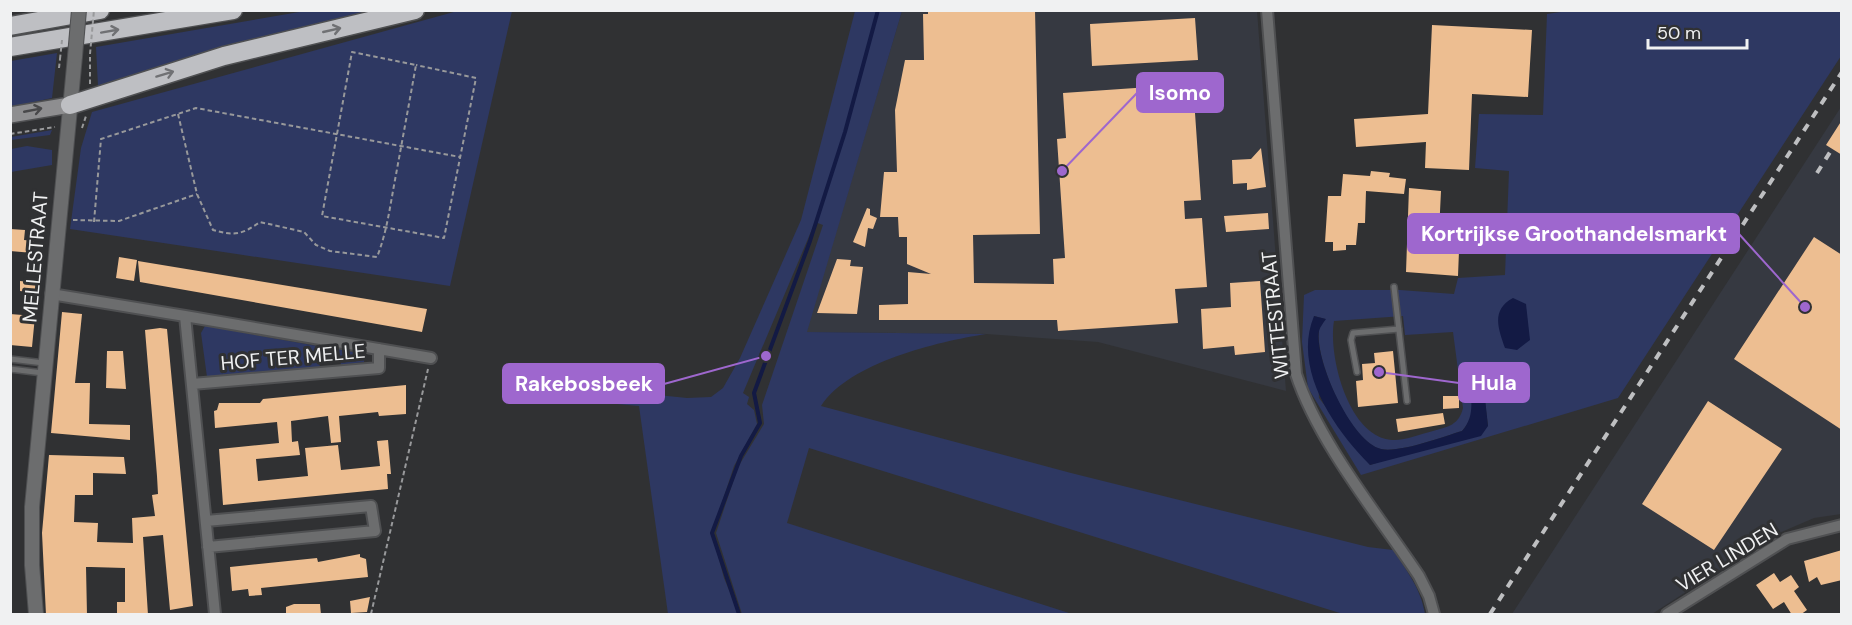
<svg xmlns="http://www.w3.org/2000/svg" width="1852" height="625" font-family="'DM Sans',sans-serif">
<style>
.built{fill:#363941}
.green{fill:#2e3862;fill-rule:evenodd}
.water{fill:#131a44}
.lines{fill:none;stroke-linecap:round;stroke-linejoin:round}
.stream{stroke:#131a44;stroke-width:4}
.building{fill:#edbe91}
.service-casing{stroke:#4f5052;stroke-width:8}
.minor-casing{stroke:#4f5052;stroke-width:14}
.tertiary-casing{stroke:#4f5052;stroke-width:16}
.secondary-casing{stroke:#4f5052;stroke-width:18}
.motorway-casing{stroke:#4f5052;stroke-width:21}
.path{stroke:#98999b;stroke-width:2;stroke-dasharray:4.5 3;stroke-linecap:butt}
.service{stroke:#6c6d6e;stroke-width:5}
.minor{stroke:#6c6d6e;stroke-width:10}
.tertiary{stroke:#6c6d6e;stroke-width:14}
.secondary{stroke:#8e8e90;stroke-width:15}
.motorway{stroke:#bebfc3;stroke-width:18}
.rail{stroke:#bebfc1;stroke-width:4;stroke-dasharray:8 8;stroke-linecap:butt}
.tertiary-bridge-casing{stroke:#4f5052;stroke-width:16;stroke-linecap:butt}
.path-bridge{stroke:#98999b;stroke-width:2;stroke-dasharray:4.5 3;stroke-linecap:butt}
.tertiary-bridge{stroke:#6c6d6e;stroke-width:14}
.oneway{stroke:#707174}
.oneway2{stroke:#48484a}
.labels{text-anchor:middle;stroke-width:6;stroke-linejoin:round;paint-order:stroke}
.street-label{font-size:20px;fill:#f0f1f2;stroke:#303133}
.leader{fill:none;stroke:#9e67ce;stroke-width:2}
.callout-dot{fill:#9e67ce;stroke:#303133;stroke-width:2}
.callout{fill:#9e67ce;stroke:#9e67ce;stroke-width:2}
.callout-label{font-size:21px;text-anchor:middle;font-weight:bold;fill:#fff}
</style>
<rect width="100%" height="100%" fill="#303133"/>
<path class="built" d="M902,11H1257L1286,391L1098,342L986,334L806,332Z
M1841,107V514L1814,518L1772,536L1652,614H1512Z"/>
<path class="green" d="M461,10L512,11L450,286L70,229L81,148L92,112Z
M1574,10L1841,11V56L1618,398L1361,475L1308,388L1302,342L1304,295L1315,290H1400L1454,294L1458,278L1505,275L1509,171L1475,168L1479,114L1543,115L1547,14ZM1314,316L1325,319C1324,322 1319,327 1319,331C1315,360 1350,442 1381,449C1400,453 1442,437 1462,431C1476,416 1477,390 1481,371L1488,426L1370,465L1319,398ZM1403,316L1405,335L1453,332L1463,408C1459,425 1448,427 1433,431C1421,434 1404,441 1392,440C1348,437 1328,355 1334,321Z
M305,11H384L98,86L96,47Z
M855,11H902L807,332L986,334C937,342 850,362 821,406L1071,473L1368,547L1393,550C1407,571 1421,589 1425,614H1343L809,448L787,523L1072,614H742L716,533L738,467L764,424L762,405L823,225L815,222L743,393L749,397L747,404L754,410L757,424L734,466L712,533L724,578L739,614H668L639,406L539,397L541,383L687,398L711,397L723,388L740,358L801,220Z
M57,53L52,98L11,107V61Z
M52,130L50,135L11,140V137Z
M27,146L52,150V165L11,172V149Z
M205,326L317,346L320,368L207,377L201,333Z
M339,349L365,354L364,362L341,365Z"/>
<path class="water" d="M1513,298L1526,304L1530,340L1517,350L1505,348C1498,328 1491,310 1513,298Z
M1314,316L1326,319C1324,322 1320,327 1319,331C1314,358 1351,442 1381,449C1400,453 1442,437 1462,431C1477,415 1470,393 1468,373L1482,370L1488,426L1481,436L1370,465C1334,429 1292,369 1314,316Z"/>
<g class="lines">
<path class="stream" d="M739,614L712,533L741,456L760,423L754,393L810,241L845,132L878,10"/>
</g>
<path class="building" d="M928,10H1035L1040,234L973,235L974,283L1054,284L1053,259L1065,258L1057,139L1066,138L1063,93L1193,84L1201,200L1184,201L1185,219L1202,218L1207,287L1175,289L1178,323L1058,331L1057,320H879V305L908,304V272L931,274L907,264V237H899L898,217H880L884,172H897L895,110L905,60H924L923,14H928Z
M1195,18L1198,60L1092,66L1090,24Z
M1432,25L1532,30L1528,97L1472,94L1469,170L1425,168L1426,142L1356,147L1354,119L1428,114Z
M1842,120V155L1826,145Z
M1261,148L1266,187L1247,190V183L1233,184L1232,160L1251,159Z
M1371,171L1390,173L1389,177L1406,179L1404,194L1366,191L1365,223H1358L1356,245H1346V250L1333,251V242H1325L1328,196H1341L1343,174L1370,176Z
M1409,188L1441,191L1439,232L1449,233L1448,250L1459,251L1458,276L1406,272Z
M867,208L870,209V215L877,218L873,229L868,228L865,247L853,242Z
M1268,213L1269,229L1226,232L1224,216Z
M10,229L25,230L24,240L34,241L33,253L10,251Z
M1814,237L1842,255V430L1734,359Z
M119,257L137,260L134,281L116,278Z
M837,259L851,260L850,266L863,267L857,314L817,313Z
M138,261L427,309L422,332L140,282Z
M20,281L38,283L37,293L20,291Z
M1260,281L1265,352L1235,355L1234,346L1203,349L1201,309L1231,307L1230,283Z
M62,312L82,314L75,383H90L89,424L130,425V440L51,433Z
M10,314L35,316L32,347L10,345Z
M160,328L167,329L193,606L170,610L163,535L143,537L148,615H117V602H125V568L91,567H86L87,615H46L42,533L49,455L124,457L126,474L93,473V495H75L74,522L98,523L97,542L133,543L132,518L155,516L152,495L158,494L157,476L145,330Z
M107,351H123L126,389L106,388Z
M1393,351L1398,403L1358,407L1356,381L1363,380L1362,364L1375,363L1374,353Z
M406,385V414L379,416L378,412L339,416L341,442L331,443L328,416L291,421L292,442L298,441L300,455L256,459L258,481L308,476L305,448L338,445L341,470L380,466L377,441L388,440L391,474H387L388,489L223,505L219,449L279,443L277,422L215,428L214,411L217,410L219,403H260L263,399Z
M1443,396H1459V408L1443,409Z
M1708,401L1782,449L1714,550L1642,504Z
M1443,413L1445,424L1398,432L1396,419Z
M1842,550V580L1821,585L1817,577L1809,582L1804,561Z
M360,554V557L366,559L368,577L261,588L262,595L249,596L248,589L232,591L230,567L317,558L318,562Z
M1774,573L1780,582L1791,575L1799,587L1794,591L1807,610L1800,615H1792L1784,602L1773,609L1756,585Z
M370,597L367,612L351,613L350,601Z
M294,604H320L321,615H286V607Z"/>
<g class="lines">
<g class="service-casing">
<path id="service" d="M1394,287L1407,401
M10,359L44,363
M10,369L43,373
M1357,372L1351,340L1353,333L1399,329"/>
</g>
<g class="minor-casing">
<path id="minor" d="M1267,10L1296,374C1318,442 1379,516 1419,576L1429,596L1434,614
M51,294L185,316L215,614
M185,316L431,358
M192,384L379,368V349
M206,521L371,506L375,531L208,547
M1667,614L1787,539L1842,525"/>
</g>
<g class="tertiary-casing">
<path id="tertiary" d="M36,614L32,565V507L75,56"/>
</g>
<g class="secondary-casing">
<path id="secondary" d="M10,115L70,105"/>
</g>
<g class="motorway-casing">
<path id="motorway" d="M10,26L100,10
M10,47L233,10
M70,105L224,56L415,10"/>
</g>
<path class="path" d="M59,68L60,59
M90,84V54
M178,114L197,194L213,230C235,236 241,235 260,222L304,232L316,245L330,251L377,257C387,232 390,206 395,180C402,142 409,104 416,65L352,52L322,216L444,238L476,78L416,65
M82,128L86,116
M10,134L55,127
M73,220L119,221L197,194
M94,222L101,139L196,108L460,157
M371,614L428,369"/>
<use href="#service" class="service"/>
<use href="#minor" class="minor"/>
<use href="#tertiary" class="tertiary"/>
<use href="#secondary" class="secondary"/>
<use href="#motorway" class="motorway"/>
<path class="rail" d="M1817,173L1832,149
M1490,614L1842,72"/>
<g class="tertiary-bridge-casing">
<path id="tertiary-bridge" d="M75,56L79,10"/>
</g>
<path class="path-bridge" d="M90,54L94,10
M60,59L62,40"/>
<use href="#tertiary-bridge" class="tertiary-bridge"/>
</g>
<defs><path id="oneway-shaft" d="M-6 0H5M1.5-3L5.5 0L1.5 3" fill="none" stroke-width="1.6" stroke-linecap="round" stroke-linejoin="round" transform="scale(1.5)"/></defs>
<g class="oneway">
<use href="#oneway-shaft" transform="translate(332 30) rotate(-13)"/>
<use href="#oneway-shaft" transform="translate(110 31) rotate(-10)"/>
<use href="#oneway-shaft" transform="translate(165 74) rotate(-17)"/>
</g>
<use class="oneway2" href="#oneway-shaft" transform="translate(33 110) rotate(-11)"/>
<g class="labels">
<g class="street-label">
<text transform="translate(35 257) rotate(-85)" y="7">MELLESTRAAT</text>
<text transform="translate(1275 315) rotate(-96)" y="7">WITTESTRAAT</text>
<text transform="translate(293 357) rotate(-5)" y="7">HOF TER MELLE</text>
<text transform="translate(1727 557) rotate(-31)" y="7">VIER LINDEN</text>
</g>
</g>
<path class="leader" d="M1062 171L1137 93M1805 307L1739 234M1379 372L1459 383M766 356L664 384"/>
<g class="callout-dot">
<circle cx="1062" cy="171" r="6"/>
<circle cx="1805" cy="307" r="6"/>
<circle cx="1379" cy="372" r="6"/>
<circle cx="766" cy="356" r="6"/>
</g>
<g class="callout">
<rect x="1137" y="73" width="86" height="39" rx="6"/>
<rect x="1408" y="214" width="331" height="39" rx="6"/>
<rect x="1459" y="363" width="70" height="39" rx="6"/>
<rect x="503" y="364" width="161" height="39" rx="6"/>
</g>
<g class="callout-label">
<text x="1180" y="100">Isomo</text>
<text x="1574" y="241">Kortrijkse Groothandelsmarkt</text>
<text x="1494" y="390">Hula</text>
<text x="584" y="391">Rakebosbeek</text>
</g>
<rect width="1852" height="625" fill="none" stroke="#f0f1f2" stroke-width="24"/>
<path d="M1648 39v9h99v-9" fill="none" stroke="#f0f1f2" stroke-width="3"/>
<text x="1657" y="39" font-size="18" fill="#f0f1f2" stroke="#303133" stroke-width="4.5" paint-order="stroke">50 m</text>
</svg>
